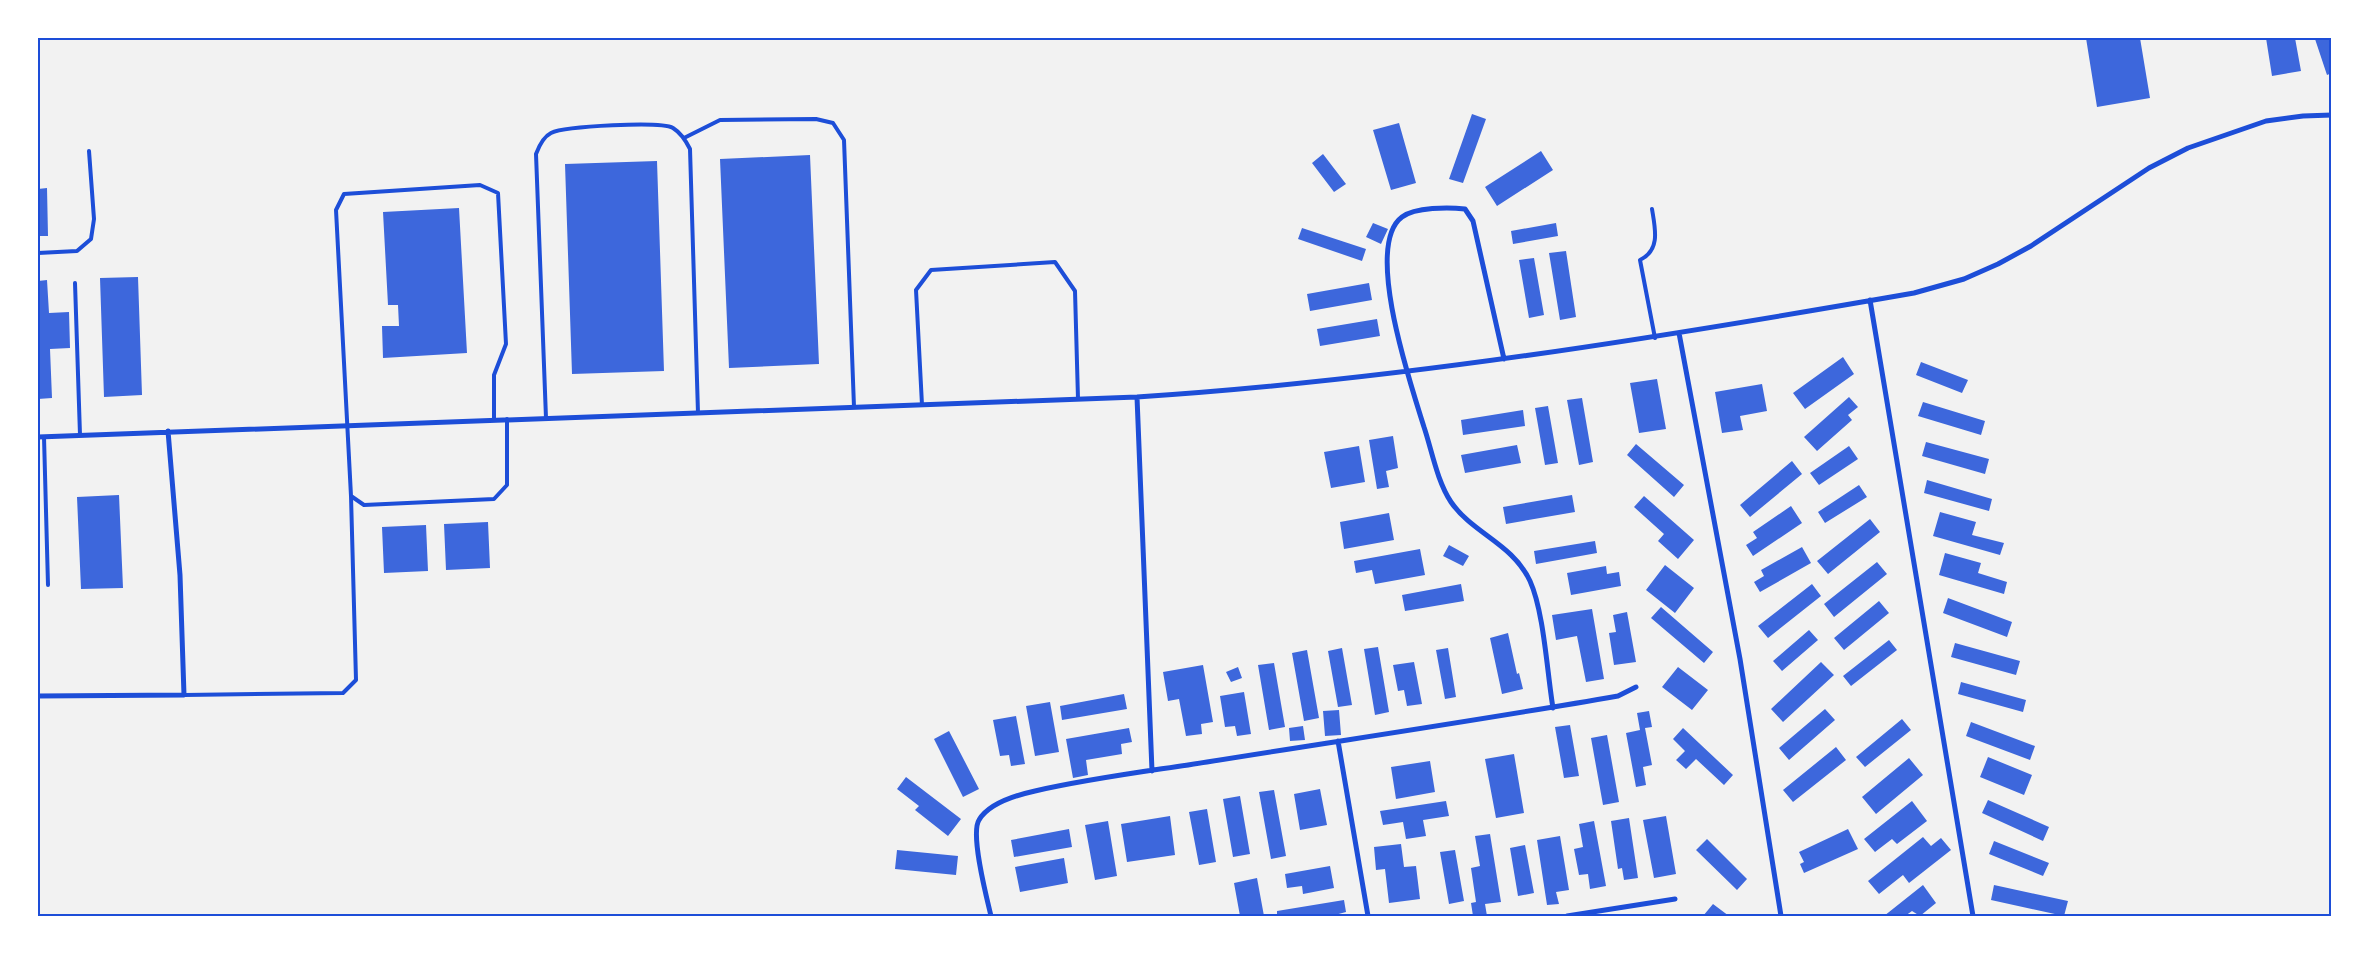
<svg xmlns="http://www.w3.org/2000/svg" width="2369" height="954" font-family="'Alegreya Sans',sans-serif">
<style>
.building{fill:#3d67dc}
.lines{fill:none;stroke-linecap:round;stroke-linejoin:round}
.service{stroke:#1d4ed8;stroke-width:4}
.minor{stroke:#1d4ed8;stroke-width:5}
.neatline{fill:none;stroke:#1d4ed8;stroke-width:2}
</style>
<rect width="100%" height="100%" fill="#f2f2f2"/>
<path class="building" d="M2086,38H2140L2150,98L2097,107Z
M2266,38H2295L2301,71L2272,76Z
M2320,38H2332V73L2327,75L2315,39Z
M1472,114L1486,119L1463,183L1449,179Z
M1399,123L1416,183L1391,190L1373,130Z
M1541,151L1553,170L1497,206L1485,187Z
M1323,154L1346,184L1334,192L1312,163Z
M810,155L819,364L729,368L720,159Z
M657,161L664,371L572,374L565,164Z
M47,188L48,236H38V189Z
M459,208L467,353L383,358L382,326H399L398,305H388L383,212Z
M1373,223L1388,229L1381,244L1366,237Z
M1556,223L1558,236L1513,244L1511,231Z
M1302,228L1366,249L1362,261L1298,239Z
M1566,251L1576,317L1560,320L1549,253Z
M1534,258L1544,315L1529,318L1519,260Z
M138,277L142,395L104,397L100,278Z
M47,280L49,313L69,312L70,348L50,349L52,398L38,399V281Z
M1369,283L1372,300L1310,311L1307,294Z
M1377,319L1380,336L1320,346L1317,329Z
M1843,357L1854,374L1805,409L1793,393Z
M1921,362L1968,380L1962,393L1916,375Z
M1657,379L1666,429L1639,433L1630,383Z
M1762,384L1767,411L1740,416L1743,430L1722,433L1715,392Z
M1849,397L1858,407L1848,415L1852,420L1817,451L1804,437Z
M1582,398L1593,462L1579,465L1567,400Z
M1923,402L1985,421L1981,435L1918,416Z
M1548,406L1558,463L1545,465L1535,408Z
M1523,410L1525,426L1463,435L1461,420Z
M1393,436L1398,468L1386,471L1389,487L1377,489L1369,440Z
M1926,442L1989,459L1985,474L1922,456Z
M1636,444L1684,485L1674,497L1627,455Z
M1517,445L1521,463L1465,473L1461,455Z
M1359,446L1365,482L1331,488L1324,452Z
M1849,446L1858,459L1819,485L1810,473Z
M1792,461L1802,474L1750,517L1740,505Z
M1927,480L1992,499L1989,511L1924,493Z
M1859,485L1867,497L1825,523L1818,512Z
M119,495L123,588L81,589L77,497Z
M1572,495L1575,512L1506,524L1503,507Z
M1644,496L1694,540L1678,559L1658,541L1664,534L1634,507Z
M1791,506L1802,523L1753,556L1746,545L1757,538L1753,532Z
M1940,512L1976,522L1972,535L2004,543L2000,555L1933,536Z
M1389,513L1394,540L1344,549L1340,522Z
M1870,519L1880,532L1828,574L1817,561Z
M488,522L490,568L446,570L444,524Z
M426,525L428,571L384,573L382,527Z
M1595,541L1597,553L1536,564L1534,551Z
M1449,545L1469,556L1463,566L1443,556Z
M1802,547L1811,563L1760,592L1754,582L1764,576L1761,570Z
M1420,549L1425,575L1375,584L1372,570L1356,573L1354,561Z
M1945,553L1981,563L1978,573L2007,582L2004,594L1939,575Z
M1877,562L1887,574L1834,617L1824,604Z
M1665,565L1694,588L1675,613L1646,590Z
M1606,566L1607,574L1619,572L1621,586L1571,595L1567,573Z
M1461,584L1464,601L1405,611L1402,595Z
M1812,584L1821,596L1768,638L1758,626Z
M1948,598L2012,622L2007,637L1943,613Z
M1879,601L1889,613L1844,650L1834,638Z
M1661,607L1713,652L1704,663L1651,618Z
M1592,609L1604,679L1586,682L1577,636L1556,640L1552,615Z
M1627,612L1636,662L1614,665L1609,633L1616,632L1613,615Z
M1809,630L1818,640L1782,671L1773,661Z
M1508,633L1517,674L1519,673L1523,689L1502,694L1490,638Z
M1889,640L1897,650L1851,686L1843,676Z
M1955,643L2020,661L2016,675L1951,657Z
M1378,647L1389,712L1375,715L1364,649Z
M1342,648L1352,705L1338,707L1328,651Z
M1448,648L1456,697L1445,699L1436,650Z
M1307,650L1319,718L1304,721L1292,653Z
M1414,662L1422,704L1407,706L1404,690L1398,691L1393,665Z
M1821,662L1834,675L1783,722L1771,709Z
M1274,663L1285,727L1269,730L1258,665Z
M1203,665L1213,722L1201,724L1202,734L1186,736L1179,699L1168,701L1163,672Z
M1238,667L1242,678L1231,682L1226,672Z
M1678,667L1708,690L1692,710L1662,687Z
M1961,682L2026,700L2023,712L1958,694Z
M1244,692L1251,734L1237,736L1235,726L1225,727L1220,696Z
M1124,694L1127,709L1062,720L1060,706Z
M1050,702L1059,752L1035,756L1026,706Z
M1825,709L1835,720L1789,760L1779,748Z
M1339,710L1341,735L1325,736L1323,711Z
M1649,711L1652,727L1645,728L1652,765L1643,767L1646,785L1636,787L1626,733L1640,730L1637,713Z
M1016,716L1025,764L1011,766L1009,755L1000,756L993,720Z
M1902,719L1911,730L1865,767L1856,757Z
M1971,722L2035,746L2030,760L1966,736Z
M1570,725L1579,776L1564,778L1555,727Z
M1303,726L1305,740L1290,741L1289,728Z
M1129,728L1132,742L1121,744L1122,754L1086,760L1088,775L1073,778L1066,739Z
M1683,728L1733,775L1724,785L1696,759L1686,769L1676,760L1685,751L1673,739Z
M949,731L979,789L963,797L934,739Z
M1607,735L1619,802L1603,805L1591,738Z
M1836,747L1846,760L1793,802L1783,790Z
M1514,754L1524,813L1496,818L1485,759Z
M1988,757L2032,775L2024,795L1980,777Z
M1909,758L1923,775L1876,814L1862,797Z
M1430,761L1435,792L1396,799L1391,767Z
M906,777L961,819L948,836L915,810L919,806L897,789Z
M1320,789L1327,825L1300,830L1294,794Z
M1274,790L1286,856L1271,859L1259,792Z
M1240,796L1250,854L1233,857L1223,799Z
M1988,800L2049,827L2043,841L1982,813Z
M1446,801L1449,816L1423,820L1426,836L1406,839L1403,822L1383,825L1380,811Z
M1912,801L1927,821L1897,844L1892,839L1875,852L1864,839Z
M1207,809L1216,862L1199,865L1189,812Z
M1170,816L1175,855L1127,862L1121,824Z
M1666,816L1676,874L1654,878L1643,820Z
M1629,818L1638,878L1624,880L1622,868L1618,869L1611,821Z
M1108,821L1117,876L1095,880L1085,825Z
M1594,821L1606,886L1590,889L1588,874L1579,875L1574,849L1583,847L1579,824Z
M1069,829L1072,847L1014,857L1011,840Z
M1848,829L1858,849L1804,873L1800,864L1804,862L1799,852Z
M1490,834L1501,902L1485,904L1487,916H1473L1471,903L1476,902L1471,868L1480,866L1475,836Z
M1560,836L1569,890L1556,892L1559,904L1547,905L1537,840Z
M1923,837L1931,846L1941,838L1951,850L1909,883L1903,875L1879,894L1868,881Z
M1707,839L1747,879L1737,890L1696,850Z
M1994,841L2049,863L2043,876L1989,854Z
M1401,844L1404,867L1416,866L1420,899L1389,903L1385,869L1376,870L1374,847Z
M1525,845L1534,893L1518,896L1510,848Z
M897,850L958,856L956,875L895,869Z
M1455,850L1464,901L1449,904L1440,852Z
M1064,858L1068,883L1020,892L1015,867Z
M1330,866L1334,888L1303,894L1302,886L1287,888L1285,874Z
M1257,878L1264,916H1240L1234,883Z
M1923,885L1936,903L1920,916L1912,911L1905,916H1884Z
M1994,885L2068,901L2064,916L1991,900Z
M1344,900L1346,912L1331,916H1277V911Z
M1713,904L1729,916H1703Z"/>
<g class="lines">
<path class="service" d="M684,138L720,120L816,119L833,123L844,140L854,407
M1652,209C1655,228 1661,250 1640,260L1655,338
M38,253L77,251L91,239L94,219L89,151
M75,283L80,435
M922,405L916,290L931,270L1055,262L1075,291L1078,399
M546,418L536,154C539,146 543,137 551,133C565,126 661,121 673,128C681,133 686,141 690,149L698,413
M494,420V375L506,344L498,193L480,185L344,194L336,210L351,496L364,505L494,499L507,485V419
M44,437L48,585
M184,695L343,693L356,680L351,496"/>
<path class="minor" d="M1870,300L1973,916
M1679,333L1740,659L1781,916
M1504,359L1473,221L1465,209C1449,207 1415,207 1402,217C1363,246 1412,388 1424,427C1432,451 1437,481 1451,502C1473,534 1512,543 1530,581C1544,612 1547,672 1553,708
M1137,397L1152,771
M38,437L1137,397C1398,380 1656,338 1914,293L1964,279L1998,264L2031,246L2149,168L2188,148L2266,121L2303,116L2332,115
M38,696L184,695L180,575L168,431
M1338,741L1368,916
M991,916C987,899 970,834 979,820C989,803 1017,795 1035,791C1091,778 1150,771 1207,762C1344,740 1481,720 1618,696L1636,687
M1567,916L1675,899"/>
</g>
<rect width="2369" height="954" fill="none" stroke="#ffffff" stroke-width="78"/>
<rect x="39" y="39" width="2291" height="876" class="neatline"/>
</svg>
